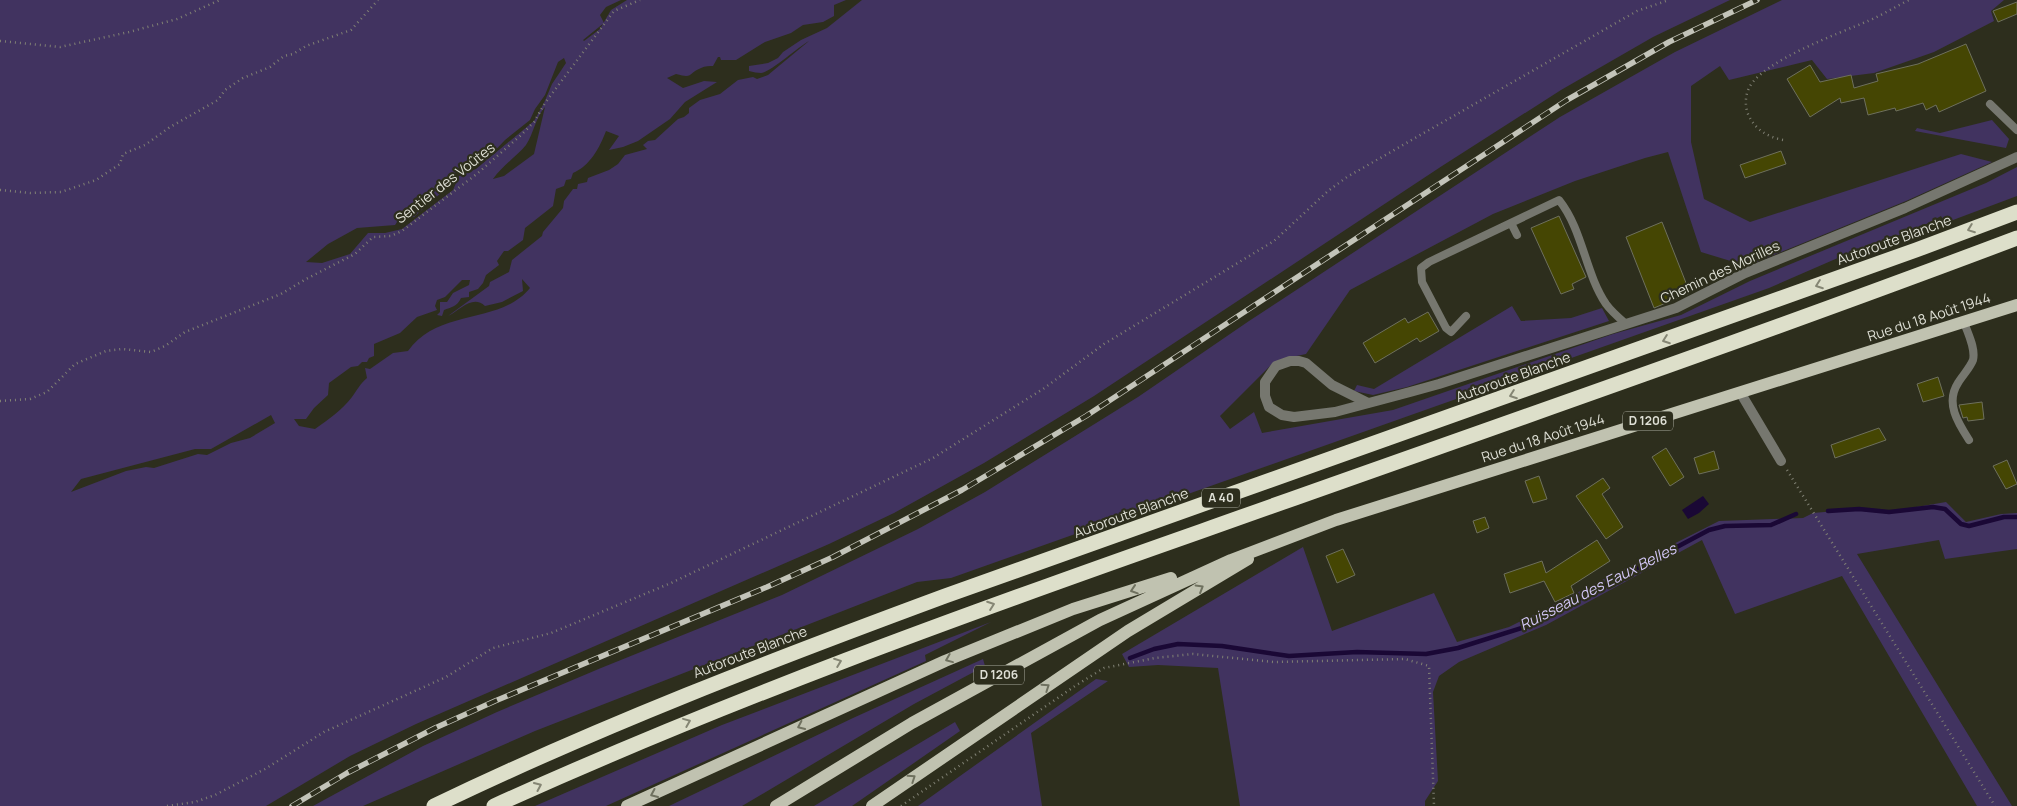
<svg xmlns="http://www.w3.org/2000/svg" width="2017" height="806" font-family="Manrope,sans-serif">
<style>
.green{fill:#413360;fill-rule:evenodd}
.water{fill:#1a0835}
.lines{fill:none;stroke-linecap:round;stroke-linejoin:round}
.stream{stroke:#1a0835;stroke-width:4.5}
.building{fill:#454603;stroke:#6e705d}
.path{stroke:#808174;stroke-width:2.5;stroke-dasharray:1 4;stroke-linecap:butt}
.lane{stroke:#76776f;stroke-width:8}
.street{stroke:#76776f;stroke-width:10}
.primary{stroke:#c0c2b0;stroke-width:12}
.highway{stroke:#dddfca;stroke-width:15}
.rail-casing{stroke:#c3c4b9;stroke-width:5.5}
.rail{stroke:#2d2e1d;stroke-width:4;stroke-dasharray:11;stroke-linecap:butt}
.oneway{stroke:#858674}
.oneway2{stroke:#6f715f}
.labels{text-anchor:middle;stroke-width:4.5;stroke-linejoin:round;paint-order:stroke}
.shield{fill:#2d2e1d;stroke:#a9aa9e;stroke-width:1}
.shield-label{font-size:12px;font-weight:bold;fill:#dedfd5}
.street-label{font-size:14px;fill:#dedfd5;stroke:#2d2e1d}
.water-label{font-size:15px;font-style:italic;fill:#d3c7f7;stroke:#2d2e1d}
</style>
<rect width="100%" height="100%" fill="#2d2e1d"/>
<path class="green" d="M0,0H621L606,7L600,15L604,23L583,40L584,41L600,29L611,10L627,0H846L834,5V16L823,22L803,25L791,33L765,42L736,60H721L720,57H718L713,66C710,66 705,66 701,68C688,73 694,79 676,74L667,78L683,88L704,81L717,82L685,102L670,119L638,141L623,147L609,150L619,136L606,131C600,147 590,166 573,173L571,179L566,180L564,186L556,189L553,206L525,228L523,240L508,251H504L497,261L499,265L486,275L483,283L478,289L469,292V297L461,298C457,307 451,307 444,310L442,316L437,315L440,312V302H447L453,293L469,285L470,280H462L445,297L437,300L435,306L437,310L417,317L400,333L374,344V356L369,358L367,362H362L358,366L351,367L329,383L328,395L314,408L306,419H294L299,426L315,429C328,420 342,410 352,397C357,390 360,384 367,378L365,368L370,369L393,353L408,351C438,308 500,325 530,288L522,279L523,291L502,302L485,306C473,294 460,310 448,316L489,286L490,282L509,272L512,260L542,236L543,232L563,208L564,201L573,189H577L578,184L587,182L588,178L609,170L618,164L625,155L647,149L643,145L648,141L655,140L678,119L684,117L689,113V108L700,100L720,94L738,80L753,77L757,79L768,75L809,41C798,47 771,72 761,73C758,73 753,72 749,71V66L768,63L778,58L783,52L801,40L827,28L862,0H1730L1653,37L1561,90L1442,166L1094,396L984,463L894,513L829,544L416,724L350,756L266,806H0ZM564,58L566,63L552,84L544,103L534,121L476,169L459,176L453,190L402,229L385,233H368L350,254L322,263L306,262L328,244L357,228L395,225L400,218L408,213L409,218L414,217L442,192L459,169L486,160L505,140L530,120L535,109L545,95L558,62ZM545,107L534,154L504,176L493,179C502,166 516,157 526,145C534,133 535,118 545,107ZM271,415L275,423L250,438L231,443L207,455L198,454L154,468L146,467L126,471L71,492L81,479L195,449H211Z
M1782,0H2004L1991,11L1994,21L1934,52L1874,73L1827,79L1812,60L1729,80L1720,66L1691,86V142L1704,199L1750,222L1961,154L1992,162L1906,201L1747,266L1701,252L1668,152L1645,158L1575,181L1493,214L1378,275L1350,290L1306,354L1282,359L1272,364L1220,416L1230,429L1254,412L1262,433L1393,410L1613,334L1681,315L1750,281L1986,183L2017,167V196L1945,223L1941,216L1919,228L1847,254L1769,288L951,578L917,582L535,731L363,806H313L423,746L497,712L601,668L782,595L918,529L985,492L1138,397L1249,321L1560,117L1675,52Z
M1992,120L2009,139L2006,148L1915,131L1917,128L1940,133Z
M1512,306L1521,321L1571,318L1602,308L1609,321L1407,387L1373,395L1354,391L1357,385L1374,389Z
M1946,502L1966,522L2001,514L2017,513V549L1945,559L1939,540L1857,554L2012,806H1977L1842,576L1735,614L1702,540L1546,625L1459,662L1439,676L1433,692L1438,781L1425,801V806H1240L1218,668L1158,665L1129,667L1122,654L1303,547L1332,631L1434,593L1457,642L1509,627L1719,521L1803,518L1813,513L1859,509L1887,512Z
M991,622L925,655L926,661L606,806H535L722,725Z
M983,659L985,666L914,704L742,806H669L853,718Z
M1096,679L1108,681L1031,733L1042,806H918Z
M955,722L960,731L852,806H814Z"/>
<path class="water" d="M1703,496L1709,504L1699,513L1688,519L1682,510Z"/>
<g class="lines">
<path class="stream" d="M1828,511L1859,509L1889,512L1933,507L1945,509L1961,524L1969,526L2004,517H2017
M1130,658L1154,649L1178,644L1222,646L1289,656L1357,652L1426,654L1458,648L1528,626L1709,530L1725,526L1771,525L1796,514"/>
</g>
<path class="building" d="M2017,2V14L1998,22L1993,11Z
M1966,44L1986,91L1939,112L1936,105L1926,110L1923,103L1896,111L1895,108L1868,115L1864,98L1841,103L1840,98L1810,117L1787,79L1810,65L1820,82L1851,75L1854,88L1878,81L1876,74L1918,64Z
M1781,151L1786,164L1745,178L1740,165Z
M1559,216L1586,277L1572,284L1574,289L1561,294L1531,228Z
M1662,222L1690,293L1654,308L1626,237Z
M1428,312L1439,331L1420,342L1417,338L1375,363L1363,343L1405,318L1408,323Z
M1938,377L1944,396L1923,402L1917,384Z
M1982,402L1984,419L1968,421L1967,417L1963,418L1959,405Z
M1879,428L1886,440L1835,458L1831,445Z
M1666,448L1684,477L1670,486L1652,457Z
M1714,451L1719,469L1699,474L1694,458Z
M2007,460L2017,484L2006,489L1993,466Z
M1539,476L1547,499L1533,503L1525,481Z
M1603,478L1610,488L1602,494L1623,527L1606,539L1576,496Z
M1485,517L1489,528L1477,533L1473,521Z
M1597,540L1610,561L1571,586L1574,593L1555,602L1544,581L1510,593L1504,574L1542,561L1546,573Z
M1343,549L1355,575L1337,583L1326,556Z"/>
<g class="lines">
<path class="path" d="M0,41L60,47L129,32L177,19L220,0
M1783,140C1768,137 1755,130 1748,114C1745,106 1745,96 1749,88C1762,61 1840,33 1868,21C1882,15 1895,7 1909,0
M0,190L30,193L61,192L96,180L120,164L123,154L145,145L170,127L218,100L225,90L243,78L270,67L284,56L293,54L306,46L351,30L378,0
M0,401L30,399L47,392L75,364L106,351L122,349L151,352L165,346L185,332L281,294L306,279L355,254L373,237L391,236L402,231L478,173L520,136L534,122L545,103L614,11L640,0
M1787,470L1995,806
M167,806L195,802L215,795L265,769L324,732L446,677L493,648L551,633L671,583L933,458L1043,389L1104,344L1274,241L1328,191L1347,177L1637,11L1669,0
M901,806L1075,686L1104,668L1155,658L1193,654L1274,662L1405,659L1429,666L1434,806"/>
<path class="lane" d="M1990,104L2017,130
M1511,223L1517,235
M1466,316L1451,332L1446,328L1422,282L1421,268L1429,262L1559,200C1583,230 1585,273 1606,304C1611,311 1619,318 1626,324
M1964,322C1967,332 1976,348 1973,360C1970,368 1962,376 1958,383C1945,403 1958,423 1969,440"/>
<path class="street" d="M1740,392L1781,461
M1368,403L1332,385L1306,363L1299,361H1290L1276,366L1265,382V396L1269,407L1282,415L1294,417L1335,412L1410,392L1439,384L1676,308L1745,273L1905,208L2017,157"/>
<path class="primary" d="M627,806L945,661L1073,609L1171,578
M776,806L912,723L1100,620L1231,560L1336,520L2017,305
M872,806L1128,631L1248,559"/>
<path class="highway" d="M434,806C600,726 772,660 945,596L1916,250L2017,212
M494,806C725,701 963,615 1202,531C1474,434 1747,340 2017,238"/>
<g class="rail-casing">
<path id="rail" d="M292,806L347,773L435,728L495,701L767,587L833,557L962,490L1086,416L1567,100L1669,42L1757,0"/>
</g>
<use href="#rail" class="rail"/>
</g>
<defs><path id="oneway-chevron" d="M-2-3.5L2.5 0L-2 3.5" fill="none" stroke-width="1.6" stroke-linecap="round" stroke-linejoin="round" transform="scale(1.25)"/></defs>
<g class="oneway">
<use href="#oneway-chevron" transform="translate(1971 229) rotate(159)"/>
<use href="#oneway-chevron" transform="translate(1819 285) rotate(160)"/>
<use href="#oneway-chevron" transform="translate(1666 340) rotate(160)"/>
<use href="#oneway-chevron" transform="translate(1513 395) rotate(160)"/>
<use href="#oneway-chevron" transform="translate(991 605) rotate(-20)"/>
<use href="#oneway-chevron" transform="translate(838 662) rotate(-21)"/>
<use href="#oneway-chevron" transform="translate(687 722) rotate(-22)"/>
<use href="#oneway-chevron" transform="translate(538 786) rotate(-24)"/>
</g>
<g class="oneway2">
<use href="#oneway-chevron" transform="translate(1200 588) rotate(-31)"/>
<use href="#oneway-chevron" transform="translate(1134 590) rotate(162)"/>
<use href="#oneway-chevron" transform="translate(949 659) rotate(158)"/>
<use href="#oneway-chevron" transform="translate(1046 687) rotate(-34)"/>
<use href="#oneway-chevron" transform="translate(801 726) rotate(155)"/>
<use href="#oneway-chevron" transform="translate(912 778) rotate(-34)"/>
<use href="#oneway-chevron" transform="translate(654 794) rotate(156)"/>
</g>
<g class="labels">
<g class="shield">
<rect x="1623" y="411.5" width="50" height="19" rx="4"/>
<rect x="1202" y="488.5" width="38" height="19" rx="4"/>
<rect x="974" y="665.5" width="50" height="19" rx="4"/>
</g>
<g class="shield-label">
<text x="1648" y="425">D 1206</text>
<text x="1221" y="502">A 40</text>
<text x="999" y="679">D 1206</text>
</g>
<g class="street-label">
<text transform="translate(445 183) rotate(-38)" y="5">Sentier des Voûtes</text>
<text transform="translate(1894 240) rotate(-20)" y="5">Autoroute Blanche</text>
<text transform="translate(1720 272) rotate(-25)" y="5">Chemin des Morilles</text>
<text transform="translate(1929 317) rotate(-18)" y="5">Rue du 18 Août 1944</text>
<text transform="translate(1513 377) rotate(-20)" y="5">Autoroute Blanche</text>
<text transform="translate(1543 438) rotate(-18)" y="5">Rue du 18 Août 1944</text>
<text transform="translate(1131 513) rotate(-20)" y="5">Autoroute Blanche</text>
<text transform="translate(750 652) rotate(-21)" y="5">Autoroute Blanche</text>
</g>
<g class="water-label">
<text transform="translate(1598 587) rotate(-27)" y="5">Ruisseau des Eaux Belles</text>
</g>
</g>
</svg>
